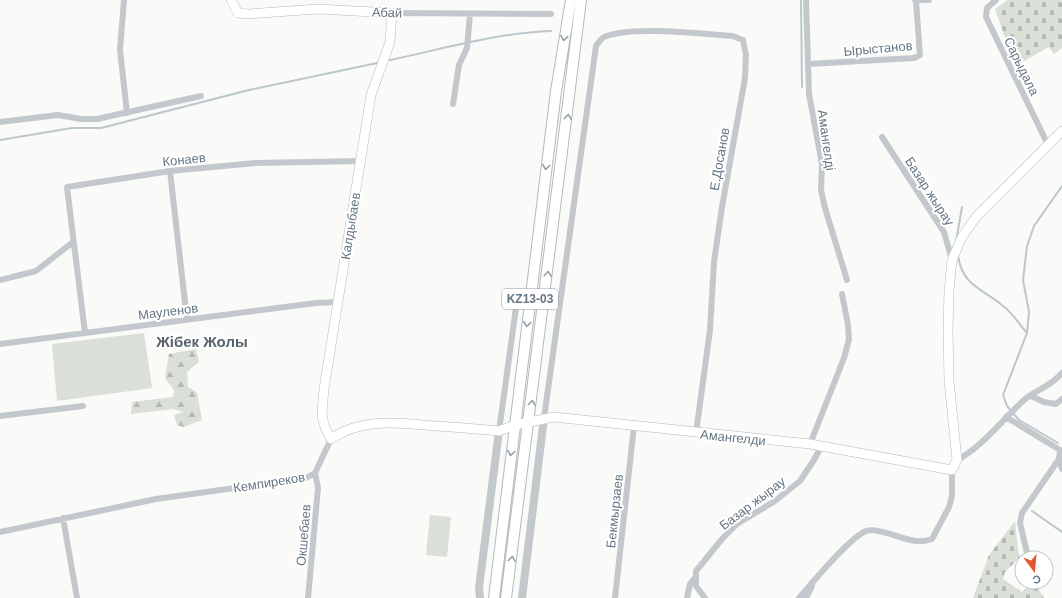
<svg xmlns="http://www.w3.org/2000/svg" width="1062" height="598" font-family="Arial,sans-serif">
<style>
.forest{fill:url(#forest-firs)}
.cemetery{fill:url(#cemetery-stones)}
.pitch{fill:#dadfd7}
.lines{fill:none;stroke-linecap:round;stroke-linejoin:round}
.stream{stroke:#bbc7cb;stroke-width:2}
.secondary-casing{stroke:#b3babf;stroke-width:10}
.trunk-casing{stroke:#b4b9bd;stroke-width:12}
.minor{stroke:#c3c8cc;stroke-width:6}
.tertiary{stroke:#c3c8cc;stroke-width:8}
.secondary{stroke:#fff;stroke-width:9}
.trunk{stroke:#fff;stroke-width:10}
.oneway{stroke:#939fa8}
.labels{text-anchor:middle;stroke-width:4;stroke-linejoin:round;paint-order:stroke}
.shield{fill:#fff;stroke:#939fa8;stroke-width:1}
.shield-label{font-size:12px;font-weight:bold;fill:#657683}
.street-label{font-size:13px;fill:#657683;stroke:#fff}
.quarter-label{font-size:15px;font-weight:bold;fill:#57646e;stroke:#fff}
</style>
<defs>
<pattern id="forest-firs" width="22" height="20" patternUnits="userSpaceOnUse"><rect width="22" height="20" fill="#dadfd7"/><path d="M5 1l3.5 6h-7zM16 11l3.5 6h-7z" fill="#b4b9b4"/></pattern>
<pattern id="cemetery-stones" width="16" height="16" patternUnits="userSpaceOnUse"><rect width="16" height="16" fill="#dadfd7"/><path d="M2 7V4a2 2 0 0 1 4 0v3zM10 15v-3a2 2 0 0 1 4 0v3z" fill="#b4b9b4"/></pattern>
</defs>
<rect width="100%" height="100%" fill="#fafaf8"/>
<path class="forest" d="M196,349L199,362L187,372L188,387L197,392L202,420L184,427L177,425L174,415L183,412L174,409L131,414L132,402L173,397L174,390L165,378L169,354Z"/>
<path class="cemetery" d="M1008,0H1062V48L1054,54L1049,47L1015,66L995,9Z
M1015,521L1019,558L1005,572L1003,579L1022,592L1031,582H1034L1044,598H973L989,555Z"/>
<path class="pitch" d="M144,333L152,388L57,401L52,344Z
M430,515L451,517L447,557L426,555Z"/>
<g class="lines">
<path class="stream" d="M801,0L802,87
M390,60C443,49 496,33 551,31
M0,140L72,128H101L249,90L377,63
M956,242L962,207
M958,256C963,286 981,288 1002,305C1012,312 1019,324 1027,333
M1058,443L1019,420L1007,406L1003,395L1027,333L1029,312L1023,280L1027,246L1034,226L1062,186
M1032,511L1062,532"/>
<g class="secondary-casing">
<path id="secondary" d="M231,0L238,13L248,14L318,9L392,13L390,42L371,95L324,389C322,412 319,419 331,439C362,417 400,423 435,426C457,427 478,429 499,431L515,425L554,417L810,444L952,470L957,460L949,381L948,329L949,291L952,260L962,237L976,217L1062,131"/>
</g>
<g class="trunk-casing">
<path id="trunk" d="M494,598L556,91L571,0
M506,598L581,0"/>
</g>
<path class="minor" d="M124,0L120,50L127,113
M806,0L809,94L822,164L821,190L825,208L847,280
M915,0H929
M996,0L987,8L986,17L1048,145
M392,13L551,14
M808,64L914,58L920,55L916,1
M453,104L459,65L467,48L470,14
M0,122L58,115L81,119H97L201,96
M882,137L944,232L952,260
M170,171L187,320
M0,280L36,271L73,242
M85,333L67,187L170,171L256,163L360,161
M0,344L316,303L338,302
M1031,396L1044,402L1056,404L1062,399
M0,416L83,406
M1006,417L1060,450L1059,459L1022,513L1020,523L1027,553
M544,418L596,46C598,43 601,39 604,37C631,25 702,34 733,36L743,40L746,55L745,78L722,207L714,262L710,330L696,433
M499,431L518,293
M810,444L844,358L849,339L848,325L842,294
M1059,459L1062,469
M957,460C980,449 1004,418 1024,400C1037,389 1050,387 1062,373
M63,518L77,598
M0,532L156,499L306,478L315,473L331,439
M308,598L318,488L315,473
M615,598L634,426
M687,598L690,584L695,578
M705,598L696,586V571L722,539L737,524L775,501L800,481L814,460L821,447
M799,598C813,582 849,538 866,531C869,530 875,530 878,531C897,534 913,546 932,539L949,507L952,496V470
M806,598L812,586"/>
<path class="tertiary" d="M480,598L479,588L499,431
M522,598L544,418"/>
<use href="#secondary" class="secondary"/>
<use href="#trunk" class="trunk"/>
</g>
<defs><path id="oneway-chevron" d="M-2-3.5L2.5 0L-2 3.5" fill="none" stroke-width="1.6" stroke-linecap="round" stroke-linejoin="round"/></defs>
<g class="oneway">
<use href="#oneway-chevron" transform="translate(564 38) rotate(99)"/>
<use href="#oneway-chevron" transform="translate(568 117) rotate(-83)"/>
<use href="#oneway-chevron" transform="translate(546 167) rotate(97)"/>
<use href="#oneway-chevron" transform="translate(548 274) rotate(-83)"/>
<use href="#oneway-chevron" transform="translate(527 324) rotate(97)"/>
<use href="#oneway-chevron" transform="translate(532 403) rotate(-83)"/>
<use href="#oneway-chevron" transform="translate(511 453) rotate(97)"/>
<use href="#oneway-chevron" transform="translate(512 559) rotate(-82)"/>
</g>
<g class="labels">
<rect class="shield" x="502" y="289" width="56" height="20" rx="3"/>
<g class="shield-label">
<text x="530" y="303">KZ13-03</text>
</g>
<g class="street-label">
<text transform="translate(387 12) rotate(2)" y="5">Абай</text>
<text transform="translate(878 48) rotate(-5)" y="5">Ырыстанов</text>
<text transform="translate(1022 66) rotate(64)" y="5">Сарыдала</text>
<text transform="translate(827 140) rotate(82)" y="5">Амангелді</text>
<text transform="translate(184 159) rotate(-6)" y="5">Конаев</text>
<text transform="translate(719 159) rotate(-80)" y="5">Е.Досанов</text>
<text transform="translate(930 191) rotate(57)" y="5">Базар жырау</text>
<text transform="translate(350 226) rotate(-81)" y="5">Калдыбаев</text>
<text transform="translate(168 311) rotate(-7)" y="5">Мауленов</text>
<text transform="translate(733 437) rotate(6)" y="5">Амангелди</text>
<text transform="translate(269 482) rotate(-9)" y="5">Кемпиреков</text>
<text transform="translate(752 503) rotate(-37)" y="5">Базар жырау</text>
<text transform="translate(614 511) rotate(-84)" y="5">Бекмырзаев</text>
<text transform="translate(303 535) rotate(-85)" y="5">Окшебаев</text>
</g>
<g class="quarter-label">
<text x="202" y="347">Жібек Жолы</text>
</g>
</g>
<g transform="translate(1034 570) rotate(164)"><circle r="19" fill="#ffffff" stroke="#c1c8cd"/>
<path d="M0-3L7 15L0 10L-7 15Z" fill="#e4572e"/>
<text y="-6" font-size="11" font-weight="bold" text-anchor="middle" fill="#657683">С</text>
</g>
</svg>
